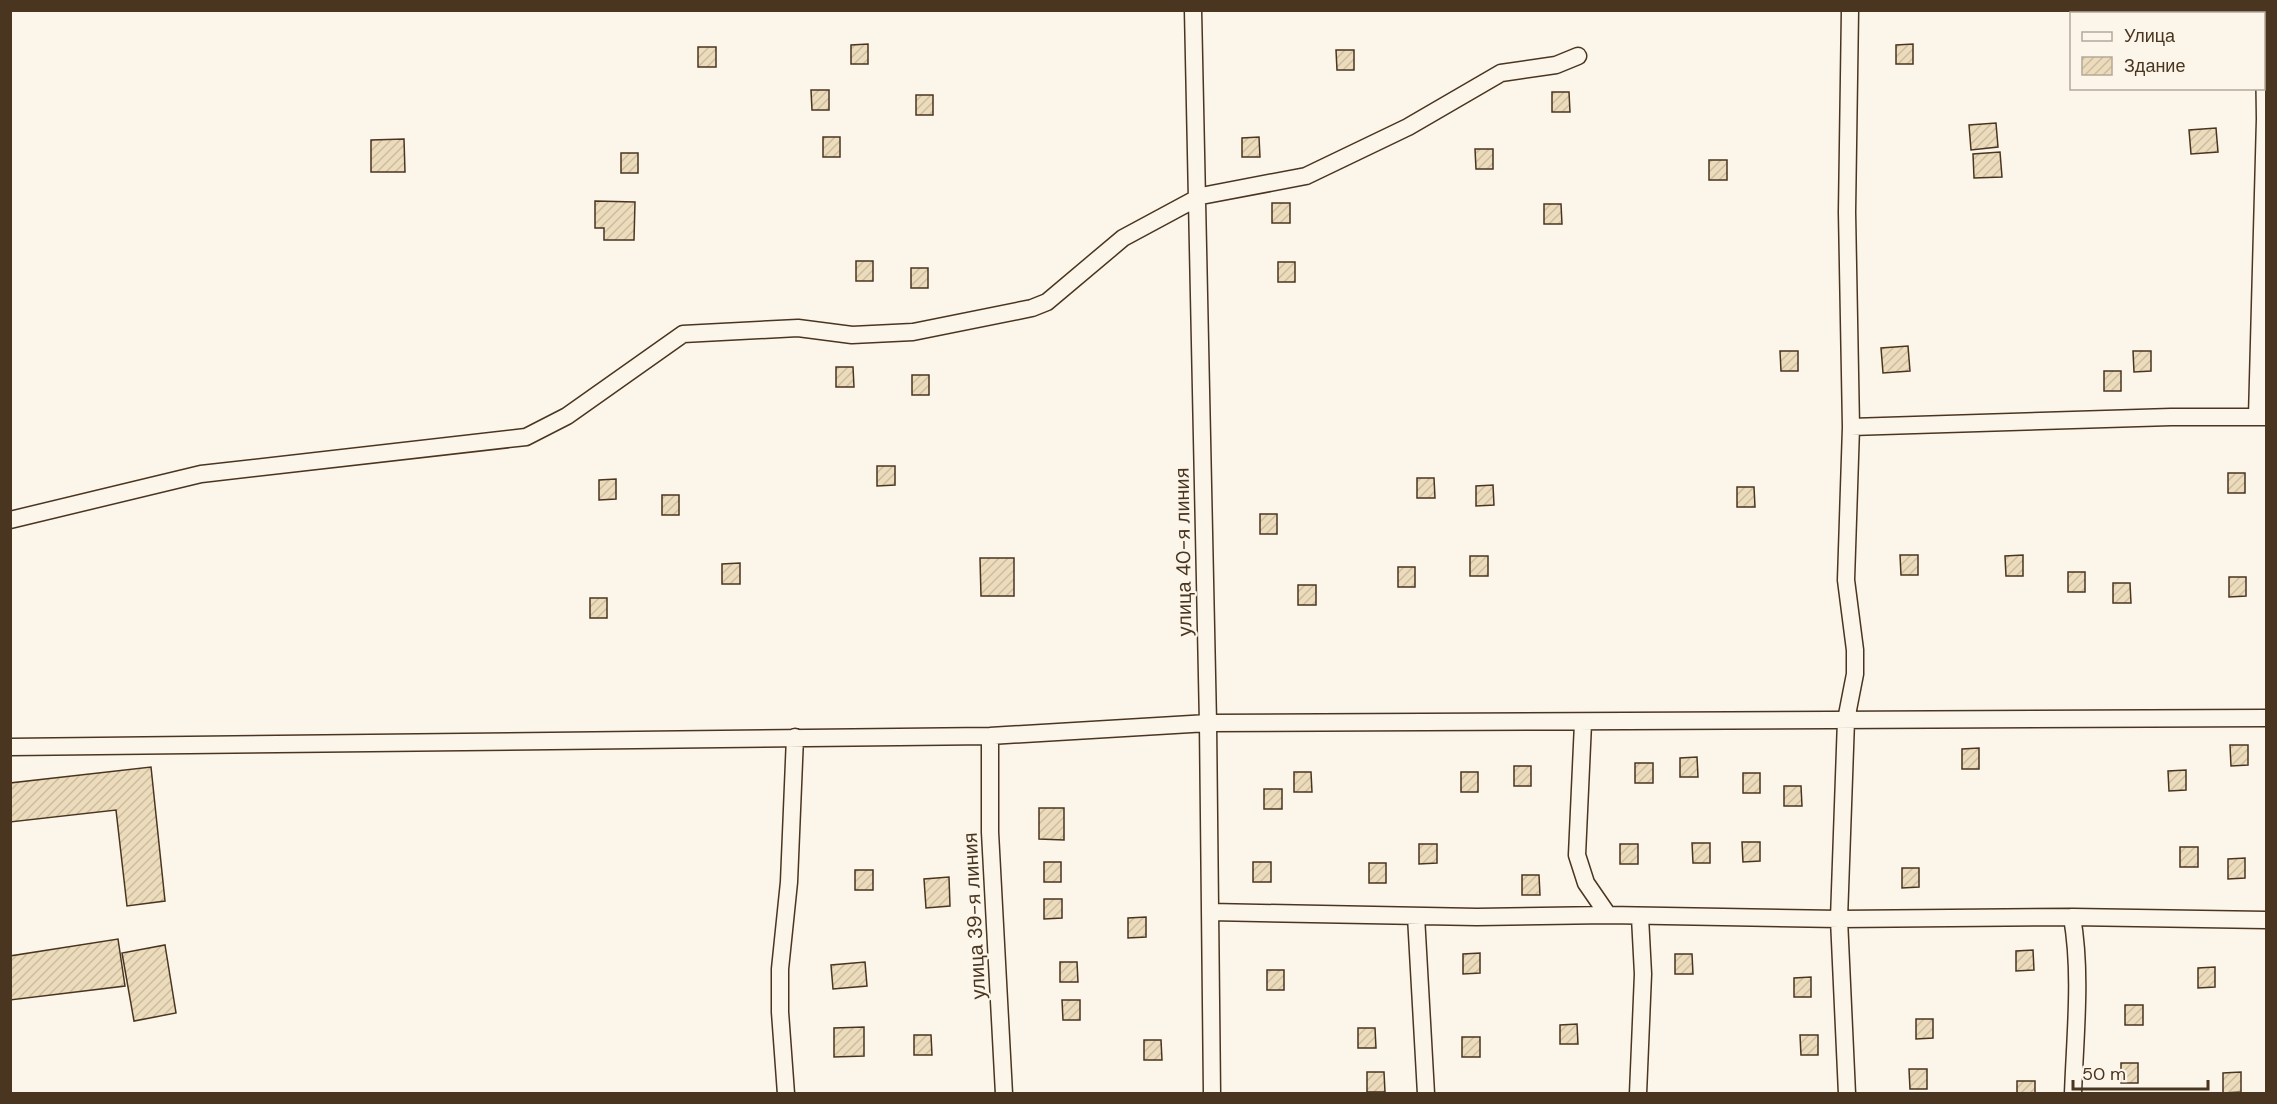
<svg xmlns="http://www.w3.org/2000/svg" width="2277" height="1104" font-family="'DM Sans',sans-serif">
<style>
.building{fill:url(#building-hatch);stroke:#4a3520;stroke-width:1.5}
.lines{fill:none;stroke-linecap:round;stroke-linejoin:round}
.minor-casing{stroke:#4a3520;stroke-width:19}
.minor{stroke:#fbf6e9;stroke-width:16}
.labels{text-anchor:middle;stroke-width:4.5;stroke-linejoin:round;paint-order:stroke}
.street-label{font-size:20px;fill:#4a3520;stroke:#fbf6e9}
</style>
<defs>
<pattern id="building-hatch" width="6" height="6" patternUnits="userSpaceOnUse" patternTransform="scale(1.5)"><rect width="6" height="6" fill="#ecdcbc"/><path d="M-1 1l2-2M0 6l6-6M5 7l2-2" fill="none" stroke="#ccbda1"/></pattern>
</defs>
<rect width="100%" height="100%" fill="#fbf6e9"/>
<path class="building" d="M868,44V64H851V45Z
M1913,44V64H1896V45Z
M698,47H716V67H698Z
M1336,50H1354V70H1337Z
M811,90H829V110H812Z
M1552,92H1569L1570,112H1552Z
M916,95H933V115H916Z
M1996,123L1998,147L1971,150L1969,125Z
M2216,128L2218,152L2191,154L2189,130Z
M823,137H840V157H823Z
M1259,137L1260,157H1242V138Z
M404,139L405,172H371V140Z
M1475,149H1493V169H1476Z
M2000,152L2002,177L1974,178L1973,154Z
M621,153H638V173H621Z
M1709,160H1727V180H1709Z
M595,201L635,202L634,240H604V228H595Z
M1272,203H1290V223H1272Z
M1544,204H1561L1562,224H1544Z
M856,261H873V281H856Z
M1278,262H1295V282H1278Z
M911,268H928V288H911Z
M1908,346L1910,371L1883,373L1881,348Z
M1780,351H1798V371H1781Z
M2133,351H2151V371L2134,372Z
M836,367H853L854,387H836Z
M2104,371H2121V391H2104Z
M912,375H929V395H912Z
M877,466H895V485L877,486Z
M2228,473H2245V493H2228Z
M1417,478H1434L1435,498H1417Z
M616,479V499L599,500V480Z
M1493,485L1494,505L1476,506V486Z
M1737,487H1754L1755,507H1737Z
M662,495H679V515H662Z
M1260,514H1277V534H1260Z
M1900,555H1918V575H1901Z
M2023,555V576H2006L2005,556Z
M1470,556H1488V576H1470Z
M980,558H1014V596H981Z
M740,563V584H722V564Z
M1398,567H1415V587H1398Z
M2068,572H2085V592H2068Z
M2229,577H2246V596L2229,597Z
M2113,583H2130L2131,603H2113Z
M1298,585H1316V605H1298Z
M590,598H607V618H590Z
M2230,745H2248V765L2231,766Z
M1979,748V769H1962V749Z
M1697,757L1698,777H1680V758Z
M1635,763H1653V783H1635Z
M1514,766H1531V786H1514Z
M151,767L165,901L127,906L116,810L10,822V783Z
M2186,770V790L2169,791L2168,771Z
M1294,772H1311L1312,792H1294Z
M1461,772H1478V792H1461Z
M1743,773H1760V793H1743Z
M1784,786H1801L1802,806H1784Z
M1264,789H1282V809H1264Z
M1039,808H1064V840L1039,839Z
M1742,842H1760V861L1743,862Z
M1692,843H1710V863H1693Z
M1419,844H1437V863L1419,864Z
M1620,844H1638V864H1620Z
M2180,847H2198V867H2180Z
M2245,858V878L2228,879V859Z
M1044,862H1061V882H1044Z
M1253,862H1271V882H1253Z
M1369,863H1386V883H1369Z
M1902,868H1919V887L1902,888Z
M855,870H873V890H855Z
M1522,875H1539L1540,895H1522Z
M949,877L950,906L926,908L924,879Z
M1044,899H1062V918L1044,919Z
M1146,917V937L1128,938V918Z
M118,939L125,986L10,1000V956Z
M165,945L176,1013L134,1021L122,953Z
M2033,950L2034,970L2016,971V951Z
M1480,953V973L1463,974V954Z
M1675,954H1692L1693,974H1675Z
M865,962L867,986L833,989L831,965Z
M1060,962H1077L1078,982H1060Z
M2215,967V987L2198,988V968Z
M1267,970H1284V990H1267Z
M1811,977V997H1794V978Z
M1062,1000H1080V1020H1063Z
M2125,1005H2143V1025H2125Z
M1916,1019H1933V1038L1916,1039Z
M1577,1024L1578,1044H1560V1025Z
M864,1027V1056L834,1057V1028Z
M1358,1028H1375L1376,1048H1358Z
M914,1035H931L932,1055H914Z
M1800,1035H1818V1055H1801Z
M1462,1037H1480V1057H1462Z
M1144,1040H1161L1162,1060H1144Z
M2121,1063H2138V1083H2121Z
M1909,1069H1927V1089H1910Z
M1367,1072H1384L1385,1092H1367Z
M2241,1072V1092L2223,1093V1073Z
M2017,1081H2035V1094H2017Z"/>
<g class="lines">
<g class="minor-casing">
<path id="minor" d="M1193,10L1208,723L1212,1094
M2262,10V14
M2257,417L2265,119L2264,48
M1851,427L2171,417H2266
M10,520L201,474L526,437L567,416L683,334L798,328L852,335L913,332L1032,308L1047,302L1123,238L1201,196L1306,176L1408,127L1501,73L1556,65L1578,56
M1583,723L1577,855L1586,883L1608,915
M990,736V832L1004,1094
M10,747L990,736L1208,723L2266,718
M1210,912L1477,917L1608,915L1839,919L2072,917L2266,920
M1416,916L1426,1094
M2072,917C2082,974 2075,1035 2073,1094
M786,1094L780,1012V969L789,882L795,737
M1638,1094L1643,974L1640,917
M1847,1094L1839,919L1846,720L1855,674V650L1846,580L1851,427L1847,212L1850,10"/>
</g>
<use href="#minor" class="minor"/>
</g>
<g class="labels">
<g class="street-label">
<text transform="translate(1183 552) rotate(-91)" y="7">улица 40-я линия</text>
<text transform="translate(974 916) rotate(-93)" y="7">улица 39-я линия</text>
</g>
</g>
<rect width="2277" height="1104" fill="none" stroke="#4a3520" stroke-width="24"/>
<rect x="2070" y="12" width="195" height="78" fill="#fbf6e9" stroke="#b4a999" stroke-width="1.5"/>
<rect x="2082" y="32" width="30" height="9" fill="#fbf6e9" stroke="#b4a999" stroke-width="1.5"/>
<text x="2124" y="42" font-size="18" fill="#4a3520">Улица</text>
<rect x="2082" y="57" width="30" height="18" fill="url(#building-hatch)" stroke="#b4a999" stroke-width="1.5"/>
<text x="2124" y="72" font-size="18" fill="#4a3520">Здание</text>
<path d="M2073 1080v9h135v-9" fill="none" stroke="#4a3520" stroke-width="3"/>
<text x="2082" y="1080" font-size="18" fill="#4a3520" stroke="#fbf6e9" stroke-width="4.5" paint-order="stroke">50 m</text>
</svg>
